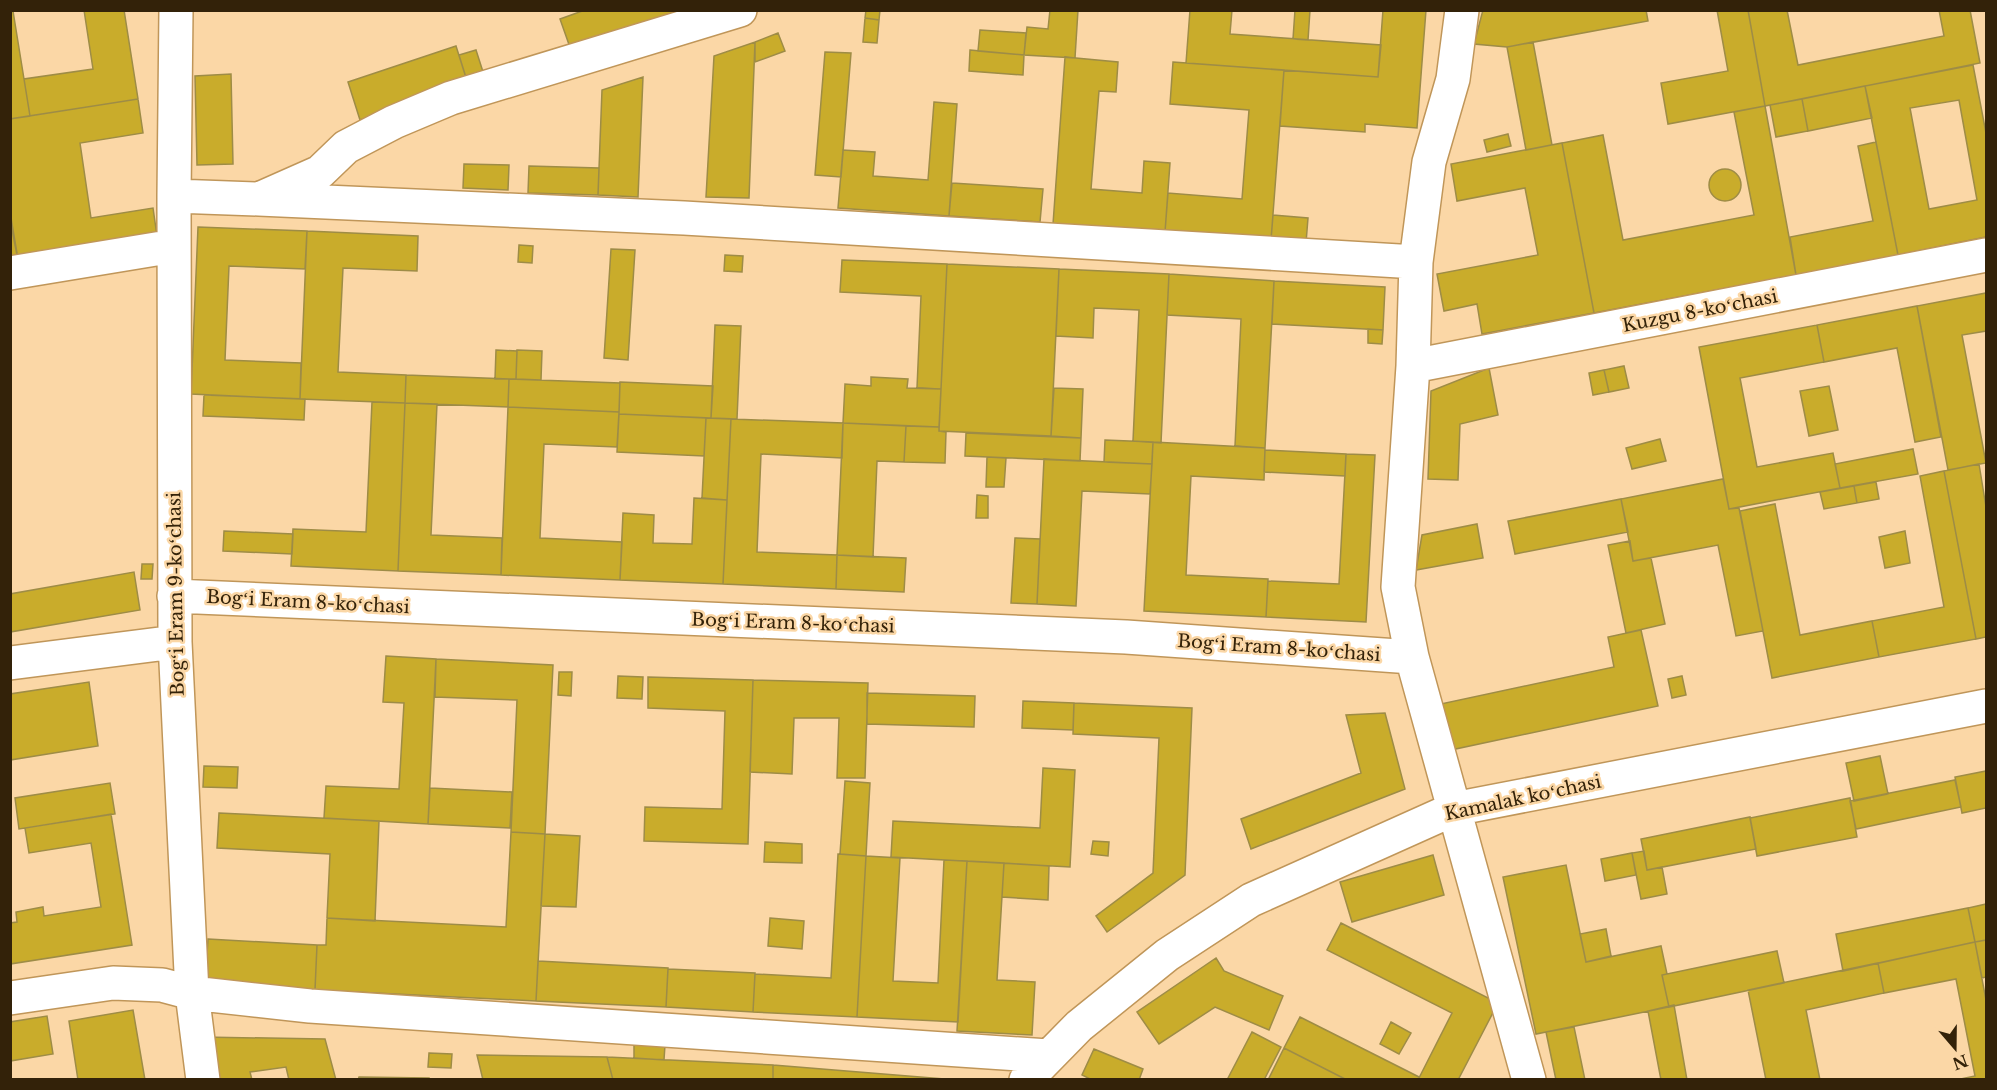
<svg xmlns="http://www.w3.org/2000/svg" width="1997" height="1090" font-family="'Libre Baskerville',serif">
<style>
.building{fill:#c9ac2b;stroke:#9e8c46;stroke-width:1.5;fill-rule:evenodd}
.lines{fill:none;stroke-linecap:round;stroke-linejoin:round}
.minor-casing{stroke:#c09659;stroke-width:36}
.minor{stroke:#fff;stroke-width:33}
.labels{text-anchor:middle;stroke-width:5;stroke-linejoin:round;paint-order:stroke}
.street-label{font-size:18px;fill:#332209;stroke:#fbd7a6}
</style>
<rect width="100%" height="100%" fill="#fbd7a6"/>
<path class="building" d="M84,10H124L138,99L30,116L24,79L93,69Z
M585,10H679L681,15L572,53L560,19Z
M866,10H880L879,20L865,18Z
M1050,10H1078L1075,58L1024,55L1027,27L1048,29Z
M1190,10H1232L1230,34L1381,45L1378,77L1186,63Z
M1295,10H1310L1308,40L1293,39Z
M1383,10H1426L1417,128L1365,124V132L1280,126L1284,70L1378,77Z
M1483,10H1646L1648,21L1507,47L1474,44Z
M1717,10H1748L1765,106L1668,124L1661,83L1728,71Z
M1748,10H1787L1798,65L1944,36L1939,10H1970L1980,63L1765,106Z
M13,11L30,116L10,119V12Z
M865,18L879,20L877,43L863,42Z
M980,30L1026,33L1024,55L978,51Z
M778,33L785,51L755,62V42Z
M755,42L749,198L706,197L714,56Z
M1533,42L1552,145L1526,150L1507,47Z
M456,46L468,84L360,120L348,82Z
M476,50L485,78L468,84L459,55Z
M970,50L1024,55L1023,75L969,71Z
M825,52L851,53L841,177L815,175Z
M1065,57L1118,62L1116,92L1099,91L1091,189L1142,193L1144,161L1170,163L1165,232L1053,224Z
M1173,62L1284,70L1271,240L1165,232L1168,193L1242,199L1249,110L1170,104Z
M1973,65L1986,133V237L1898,255L1865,86ZM1959,100L1977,200L1929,209L1910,108Z
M231,74L233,164L197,165L195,76Z
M643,77L638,197L598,195L602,90Z
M1865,86L1872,118L1808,131L1802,99Z
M138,99L143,133L80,143L91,218L153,208L158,243L19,265L10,212V119Z
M1802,99L1808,131L1776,137L1770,105Z
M934,102L957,104L949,216L838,208L843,150L875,152L873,176L928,180Z
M1765,106L1796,275L1594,313L1562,143L1603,135L1623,240L1754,215L1734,112Z
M1508,134L1511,146L1487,152L1484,140Z
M1876,142L1898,255L1796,275L1790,237L1873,221L1858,146Z
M1562,143L1594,313L1482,334L1477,304L1444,311L1437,274L1538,255L1525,188L1457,201L1451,164Z
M464,164L509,165L508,190L463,188Z
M529,166L599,168L598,195L528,193Z
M1709 185a16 16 0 1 1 32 0a16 16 0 1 1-32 0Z
M952,183L1043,189L1040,222L949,216Z
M1273,215L1308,218L1306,243L1271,240Z
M10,220L19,265L10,267Z
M198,227L307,231L305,269L229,266L225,360L301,363L300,399L191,394Z
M307,231L418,236L417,271L343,268L338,372L406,375L405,403L300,399Z
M519,245L533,246L532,263L518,262Z
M611,249L635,250L628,360L604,358Z
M725,255L743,256L742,272L724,271Z
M842,260L947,264L941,389L917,388L921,296L840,292Z
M947,264L1059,269L1051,436L939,431Z
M1059,269L1169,274L1161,443L1133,441L1139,310L1094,308L1093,338L1056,336Z
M1169,274L1274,281L1265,448L1235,446L1241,319L1167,315Z
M1274,281L1385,287L1383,330L1272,324Z
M1986,293V331L1962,335L1986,463L1948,470L1917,306Z
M1917,306L1941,437L1915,442L1897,348L1824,362L1817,325Z
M715,325L741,326L737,419L711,418Z
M1817,325L1824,362L1740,378L1757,467L1833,453L1840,488L1729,509L1699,347Z
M1368,329L1383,330L1382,344L1368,343Z
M496,350L517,351L516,379H495Z
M517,350L542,351L541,380L516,379Z
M1624,366L1629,388L1609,392L1604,370Z
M1489,368L1498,415L1460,424L1458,480L1428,479L1431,391Z
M1604,370L1609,392L1593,395L1589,373Z
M406,375L509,379L508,407L405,403Z
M871,377L908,379L907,388L941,389L939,427L843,423L845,384L871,386Z
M509,379L620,383L619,412L508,407Z
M620,382L713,386L711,418L619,414Z
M1829,386L1838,430L1809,436L1800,391Z
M1054,388L1083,389L1081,438L1051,436Z
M204,395L305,399L304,420L203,416Z
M372,402L405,403L398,571L291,566L293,529L366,532Z
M405,403L437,404L431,535L502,538L501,575L398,571Z
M508,407L619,412L617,447L544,444L540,538L622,542L620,580L501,575Z
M619,414L706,418L704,456L617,452Z
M706,418L731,419L727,500L702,498Z
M731,419L843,423L842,458L761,454L757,552L837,555L836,589L723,584Z
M843,423L906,426L904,462L877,461L873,557L837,555Z
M906,426L939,427V431L946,432L945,463L904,462Z
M966,433L1081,438L1080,461L965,456Z
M1660,439L1666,461L1632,469L1626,448Z
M1105,440L1153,442L1152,464L1104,462Z
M1153,442L1265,448L1264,480L1191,476L1186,575L1268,579L1266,617L1144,611Z
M1913,449L1918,474L1840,488L1835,464Z
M1265,450L1346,454L1345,476L1264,472Z
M1346,454L1375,455L1366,622L1266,617L1268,581L1339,584Z
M987,457L1006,458L1004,487H986Z
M1044,459L1152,464L1150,494L1082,491L1076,606L1037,604Z
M1979,464L1986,507V637L1976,639L1944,471Z
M1944,471L1976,639L1879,657L1872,621L1944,607L1920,476Z
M1723,479L1729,509L1739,508L1763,631L1736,636L1718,545L1633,561L1621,499Z
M1876,482L1879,499L1857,503L1854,486Z
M1854,486L1857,503L1824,509L1820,492Z
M977,495L988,496V518H976Z
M694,498L727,500L723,584L620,580L623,513L654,515L653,543L692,544Z
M1621,499L1628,532L1515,554L1508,521Z
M1775,504L1800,635L1872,621L1879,657L1772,678L1740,511Z
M1477,524L1483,558L1416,570L1422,535Z
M224,531L293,534L292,554L223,551Z
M1905,531L1910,563L1885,568L1879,537Z
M1015,538L1040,539L1037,604L1011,603Z
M1630,541L1633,561L1651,558L1665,624L1626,633L1608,545Z
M837,555L906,558L904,592L836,589Z
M142,564H153L152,579H141Z
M134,572L140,610L10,632V594Z
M1641,630L1658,706L1446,751L1436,705L1614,667L1608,637Z
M386,656L436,659L428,824L324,818L326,786L399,789L404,703L383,702Z
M436,659L553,665L545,834L511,832L517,700L435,697Z
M559,672H572L571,696L558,695Z
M618,676L643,677L642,699L617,698Z
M1682,676L1686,695L1672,698L1668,679Z
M648,677L753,680L748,844L644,841L645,807L722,809L725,711L648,708Z
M753,680L868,683L865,778H837L839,718H794L792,774L750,772Z
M89,682L98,746L10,760V694Z
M867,693L975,696L974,727L867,724Z
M1023,701L1074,703L1073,730L1022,728Z
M1074,703L1192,708L1185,875L1107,932L1096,916L1153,873L1159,738L1073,734Z
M1385,713L1405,789L1251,849L1241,819L1361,773L1346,715Z
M1880,756L1888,794L1854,801L1846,763Z
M204,766L238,767L237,788L203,787Z
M1043,768L1075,770L1070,867L891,857L893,821L1040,828Z
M1986,771V808L1962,813L1955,777Z
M1955,780L1961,807L1856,829L1850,801Z
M845,781L870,783L866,856L840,854Z
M110,783L115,814L19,829L15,798Z
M430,788L512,792L510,828L428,824Z
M1850,798L1857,837L1757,856L1750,818Z
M219,813L379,821L375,921L327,918L330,854L217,848Z
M111,814L132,945L10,964V923L17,922L16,912L43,907L44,916L101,907L91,843L29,853L25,828Z
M1750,817L1756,849L1647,870L1641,839Z
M511,832L545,834L536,1001L315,990L317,945H326L327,918L506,927Z
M545,834L580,836L576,907L541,906Z
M1093,841L1109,842L1108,856L1091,854Z
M765,842L802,844V863L764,862Z
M1644,851L1647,870L1662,867L1667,894L1641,899L1632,853Z
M1632,853L1636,875L1605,881L1601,859Z
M838,854L866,856L857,1017L753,1012L755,974L831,978Z
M1433,855L1444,895L1352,922L1340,882Z
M866,856L900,858L893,981L938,983L944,860L967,861L958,1022L857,1017Z
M967,861L1004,863L997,980L1035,982L1032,1035L957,1031Z
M1004,863L1049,866L1048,900L1002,897Z
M1566,865L1586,962L1661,946L1667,974L1662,975L1669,1007L1536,1034L1503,877Z
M1986,904V940L1975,942L1968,908Z
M1968,908L1975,942L1843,971L1836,934Z
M770,918L804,921L802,949L768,946Z
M1341,923L1498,1003L1458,1080H1418L1452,1013L1327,950Z
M1606,929L1611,956L1586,962L1580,934Z
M208,939L317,945L315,990L205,984Z
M1986,940V977L1982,978L1975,942Z
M1975,942L1986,1000V1080H1956L1975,1076L1956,979L1884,993L1878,963Z
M1777,951L1784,983L1669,1007L1662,975Z
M1216,958L1224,971L1283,996L1269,1030L1215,1007L1159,1044L1137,1012Z
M538,961L668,968L666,1007L536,1001Z
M1878,963L1884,993L1806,1010L1820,1080H1766L1748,990Z
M668,969L755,973L753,1012L666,1007Z
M1674,1005L1687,1080H1661L1648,1011Z
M133,1010L145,1080H78L69,1021Z
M47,1016L53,1054L10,1061V1022Z
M1300,1017L1419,1077L1418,1080H1347L1284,1048Z
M1391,1022L1411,1033L1399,1054L1380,1044Z
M1574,1027L1585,1080H1556L1546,1032Z
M1252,1032L1281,1047L1264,1080H1227Z
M202,1037L325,1039L336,1080H289L286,1067L250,1072L252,1080H211Z
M634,1044L665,1045L664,1060L634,1058Z
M1284,1048L1347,1080H1268Z
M1094,1049L1143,1069L1139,1080H1092L1082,1075Z
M429,1053L452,1054L451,1068L428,1067Z
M477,1055L607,1057L613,1080H483Z
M607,1057L773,1065V1080H613Z
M773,1065L957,1080H773Z
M359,1077L429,1078V1080H358Z"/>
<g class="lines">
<g class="minor-casing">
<path id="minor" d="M176,10L174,196L175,642L192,993L203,1080
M1462,10L1453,79L1429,162L1416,262L1413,366L1398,587L1412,657L1529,1080
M174,196L259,199L320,172L346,147L394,122L451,98L740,10
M259,199L684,218L1416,262
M10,273L174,246
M1413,366L1986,255
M174,596L1126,637L1412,657
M10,663L175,642
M10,998L113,983L162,985L192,993L310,1006L1048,1056
M1026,1080L1079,1026L1167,955L1251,900L1454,809L1986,706"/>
</g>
<use href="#minor" class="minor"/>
</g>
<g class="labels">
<g class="street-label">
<text transform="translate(1700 311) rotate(-11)" y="6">Kuzgu 8-koʻchasi</text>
<text transform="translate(176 594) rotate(-91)" y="6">Bogʻi Eram 9-koʻchasi</text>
<text transform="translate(308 602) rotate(3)" y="6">Bogʻi Eram 8-koʻchasi</text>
<text transform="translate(793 623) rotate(2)" y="6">Bogʻi Eram 8-koʻchasi</text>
<text transform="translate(1279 648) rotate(4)" y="6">Bogʻi Eram 8-koʻchasi</text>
<text transform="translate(1523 798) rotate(-12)" y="6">Kamalak koʻchasi</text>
</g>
</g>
<rect width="1997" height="1090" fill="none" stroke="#332209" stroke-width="24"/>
<g transform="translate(1955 1048) rotate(160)" stroke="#fbd7a6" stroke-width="4.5" paint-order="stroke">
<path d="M0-4.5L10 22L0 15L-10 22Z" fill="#332209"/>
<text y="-9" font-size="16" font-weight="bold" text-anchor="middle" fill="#332209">N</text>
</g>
</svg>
